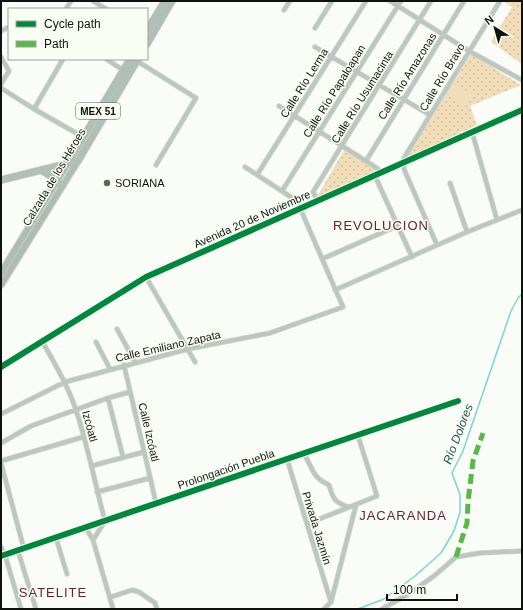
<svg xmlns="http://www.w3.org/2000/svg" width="523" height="610" font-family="Arial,sans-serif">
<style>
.park{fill:url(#park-dots)}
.pitch{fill:#f1ddb8}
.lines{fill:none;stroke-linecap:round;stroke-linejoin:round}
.stream{stroke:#7dd6ca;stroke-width:1.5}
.street-casing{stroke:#d4d6d3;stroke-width:5.5}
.secondary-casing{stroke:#d4d6d3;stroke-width:8}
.primary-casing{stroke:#d4d6d3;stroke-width:8}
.street{stroke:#bcc7c0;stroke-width:4}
.secondary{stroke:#afbcb4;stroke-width:6}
.primary{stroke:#b2bfb6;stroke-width:7}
.quiet{stroke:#58b947;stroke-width:5;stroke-dasharray:10 5;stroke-linecap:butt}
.cycleway-casing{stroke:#f9fef5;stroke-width:8}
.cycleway{stroke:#00873e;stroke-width:6}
.poi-dot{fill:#626460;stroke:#f9fef5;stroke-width:1.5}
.labels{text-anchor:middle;stroke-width:3;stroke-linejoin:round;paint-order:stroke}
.shield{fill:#f9fef5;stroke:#565954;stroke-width:1}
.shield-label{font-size:10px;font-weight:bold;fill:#10120f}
.street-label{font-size:11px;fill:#10120f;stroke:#f9fef5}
.poi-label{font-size:11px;fill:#10120f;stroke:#f9fef5;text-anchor:start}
.water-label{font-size:12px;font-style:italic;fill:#22564f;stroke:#f9fef5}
.quarter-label{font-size:13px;letter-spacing:1px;fill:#65213a;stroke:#f9fef5}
</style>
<defs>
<pattern id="park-dots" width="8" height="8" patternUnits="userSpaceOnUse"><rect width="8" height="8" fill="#f1ddb8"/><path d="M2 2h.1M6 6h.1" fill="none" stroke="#cebd9d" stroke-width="1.8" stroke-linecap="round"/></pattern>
</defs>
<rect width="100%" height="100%" fill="#f9fcf7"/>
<path class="park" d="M504,1H522V64L491,42L512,7Z
M471,54L521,85L470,106L477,125L410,156L409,155Z
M344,150L374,168L377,173L319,199L318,195Z"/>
<path class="pitch" d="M453,82L473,95L465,107L446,94Z"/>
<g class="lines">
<path class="stream" d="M358,609L384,599L415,576L441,553L454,531L460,512V495L452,473L463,451L511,311L518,298L522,294"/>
<g class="street-casing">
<path id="street" d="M93,1L106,9
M390,1L469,51L522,80
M66,9L71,1
M284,10L290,1
M315,28L332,1
M1,31L9,27
M315,47L430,115
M1,57L9,71L1,84
M106,59L123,70
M137,61L196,98L156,165
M1,88L34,109L83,137
M279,106L366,161L378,169L380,174
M34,109L63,59
M472,132L497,220
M366,161L464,1
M257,175L366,1
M375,176L412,257
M450,183L467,232
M282,191L401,1
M318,202L313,192L431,1
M437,245L404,169V158L500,1
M322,259L397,226
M146,277L195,362
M335,290L467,232L522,210
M117,329L135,362
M42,341C55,364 68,386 76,410C88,446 95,484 105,521L93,540
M96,342L110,369
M124,365L156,503
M108,398L123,457
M1,414L65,382L188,349L270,333L343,307L297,201L245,167
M1,443L31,426L108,398L130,392
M303,453C314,468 310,476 329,485C333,499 335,503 349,507
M287,459L331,602
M1,461L83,437
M1,463L24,549
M91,466L144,452
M97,492L150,478
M307,524L377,496L359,439L356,436
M86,528L93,540L113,609
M56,538L67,574
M1,547L5,555L21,609
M18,551L36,609
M1,556L458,401
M111,597L132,590L139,592L155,603L157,609
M331,602L356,505
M324,609L331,602
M382,609L410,593L434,576L456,557L480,553L522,551"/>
</g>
<g class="secondary-casing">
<path id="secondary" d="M1,273L68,163
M1,285L78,161
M1,367L146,277L522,110"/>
</g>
<g class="primary-casing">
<path id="primary" d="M147,30L165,1
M147,44L172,1
M68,163L130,59
M41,170L49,175L62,186
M1,180L78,161L138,59"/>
</g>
<use href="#street" class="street"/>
<use href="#secondary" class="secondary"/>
<use href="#primary" class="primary"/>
<path class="quiet" d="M456,557L467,523L468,502L473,461L483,433"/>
<g class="cycleway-casing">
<path id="cycleway" d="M1,367L146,277L522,110
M1,556L458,401"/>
</g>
<use href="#cycleway" class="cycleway"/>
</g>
<circle class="poi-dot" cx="107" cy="183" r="4"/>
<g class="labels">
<rect class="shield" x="76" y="103" width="44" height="16" rx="3"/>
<g class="shield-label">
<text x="98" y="115">MEX 51</text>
</g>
<g class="street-label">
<text transform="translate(407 76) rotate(-58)" y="4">Calle Río Amazonas</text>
<text transform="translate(442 77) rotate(-59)" y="4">Calle Río Bravo</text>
<text transform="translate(304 83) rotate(-58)" y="4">Calle Río Lerma</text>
<text transform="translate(334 91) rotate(-58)" y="4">Calle Río Papaloapan</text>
<text transform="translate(362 97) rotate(-58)" y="4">Calle Río Usumacinta</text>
<text transform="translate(54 177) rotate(-59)" y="4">Calzada de los Héroes</text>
<text transform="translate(252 219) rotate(-24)" y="4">Avenida 20 de Noviembre</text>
<text transform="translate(168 346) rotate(-13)" y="4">Calle Emiliano Zapata</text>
<text transform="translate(90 426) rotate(75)" y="4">Izcóatl</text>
<text transform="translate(149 432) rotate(77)" y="4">Calle Izcóatl</text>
<text transform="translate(226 469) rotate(-19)" y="4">Prolongación Puebla</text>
<text transform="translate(317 528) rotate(73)" y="4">Privada Jazmín</text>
</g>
<g class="poi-label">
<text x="115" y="187">SORIANA</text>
</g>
<g class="water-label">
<text transform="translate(458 434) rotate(-69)" y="4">Río Dolores</text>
</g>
<g class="quarter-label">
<text x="381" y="230">REVOLUCION</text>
<text x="403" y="520">JACARANDA</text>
<text x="53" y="597">SATELITE</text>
</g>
</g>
<rect width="523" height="610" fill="none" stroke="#10120f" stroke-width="4"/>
<rect x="8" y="8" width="140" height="52" fill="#f9fef5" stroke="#9ca099"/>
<rect x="16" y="21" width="20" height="6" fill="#00873e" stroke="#9ca099"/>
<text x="44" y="28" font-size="12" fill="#10120f">Cycle path</text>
<rect x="16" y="41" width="20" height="6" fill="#58b947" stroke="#9ca099"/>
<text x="44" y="48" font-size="12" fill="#10120f">Path</text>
<g transform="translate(495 28) rotate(323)" stroke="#f9fef5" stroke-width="3" paint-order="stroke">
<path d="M0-3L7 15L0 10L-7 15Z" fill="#10120f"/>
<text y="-6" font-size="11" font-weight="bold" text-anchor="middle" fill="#10120f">N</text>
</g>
<path d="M387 594v6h70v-6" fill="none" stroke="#10120f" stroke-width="2"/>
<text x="393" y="594" font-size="12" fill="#10120f" stroke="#f9fef5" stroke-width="3" paint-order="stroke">100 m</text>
</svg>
